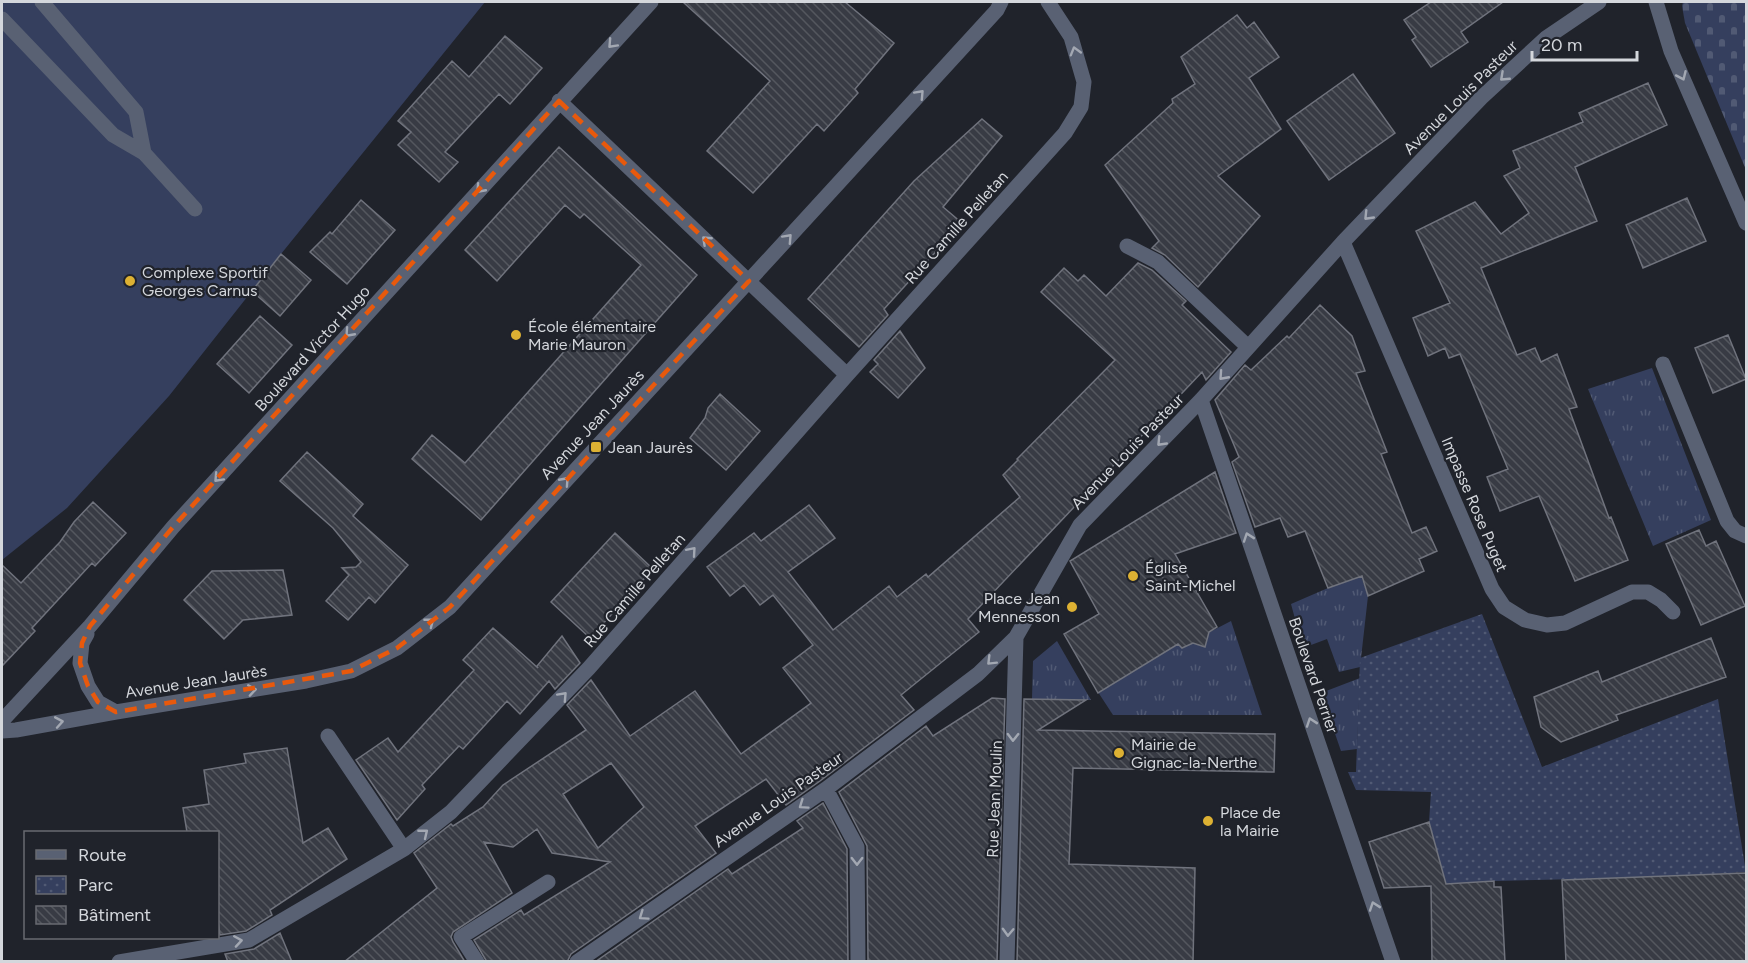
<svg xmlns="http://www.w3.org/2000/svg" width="1748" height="963" font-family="Figtree,sans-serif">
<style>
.grass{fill:url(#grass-tufts)}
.cemetery{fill:url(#cemetery-stones)}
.park{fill:url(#park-dots)}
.garden{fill:#353f5e}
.building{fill:url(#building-back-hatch);stroke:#70737d;stroke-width:1.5;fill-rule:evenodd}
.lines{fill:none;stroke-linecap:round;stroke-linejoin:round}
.minor{stroke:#596173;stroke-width:15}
.oneway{stroke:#a3a8b2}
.marked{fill:none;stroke:#e8590c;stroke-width:4.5;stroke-dasharray:12 8;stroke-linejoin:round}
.poi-dot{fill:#ddb133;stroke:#20232b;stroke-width:2}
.labels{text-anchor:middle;stroke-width:4.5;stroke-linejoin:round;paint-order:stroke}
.street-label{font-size:16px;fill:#d4d7dc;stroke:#20232b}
.poi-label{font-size:16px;fill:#d4d7dc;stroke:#20232b;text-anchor:start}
</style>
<defs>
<pattern id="grass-tufts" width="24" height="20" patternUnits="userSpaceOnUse" patternTransform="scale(1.5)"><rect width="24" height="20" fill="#353f5e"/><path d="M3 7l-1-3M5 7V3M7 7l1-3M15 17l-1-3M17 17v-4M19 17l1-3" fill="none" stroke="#515a74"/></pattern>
<pattern id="cemetery-stones" width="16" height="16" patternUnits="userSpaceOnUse" patternTransform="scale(1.5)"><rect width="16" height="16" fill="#353f5e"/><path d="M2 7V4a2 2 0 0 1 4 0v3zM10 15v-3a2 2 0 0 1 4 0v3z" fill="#515a74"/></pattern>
<pattern id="park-dots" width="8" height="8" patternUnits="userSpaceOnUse" patternTransform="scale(1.5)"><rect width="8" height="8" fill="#353f5e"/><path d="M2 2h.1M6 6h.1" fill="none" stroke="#515a74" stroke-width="1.8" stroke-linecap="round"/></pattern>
<pattern id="building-back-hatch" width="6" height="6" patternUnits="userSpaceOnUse" patternTransform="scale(1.5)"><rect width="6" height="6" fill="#383b44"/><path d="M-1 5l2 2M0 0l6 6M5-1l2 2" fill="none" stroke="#54575e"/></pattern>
</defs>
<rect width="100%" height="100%" fill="#20232b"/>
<path class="grass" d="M1652,368L1711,520L1653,546L1588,389Z
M1361,576L1368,596L1360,667L1339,672L1327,639L1303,648L1291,604L1328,588Z
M1231,621L1262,715H1113L1098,692L1178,644L1194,641L1199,645L1206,642V634Z
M1057,641L1091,700L1032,699L1033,661Z
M1360,678L1357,749L1341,751L1321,693Z"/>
<path class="cemetery" d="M1683,2H1746V170L1685,23L1682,6Z"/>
<path class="park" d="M1482,614L1542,767L1718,699L1746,872L1669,877L1494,881L1446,885L1429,822L1431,792L1356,790L1348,772H1356L1360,658Z"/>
<path class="garden" d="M2,2H485L281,254L169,396L67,508L2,560Z"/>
<path class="building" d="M683,2H845L894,43L855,89L858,93L824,131L817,124L753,193L707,151L770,81Z
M1431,2H1503L1461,32L1468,42L1431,67L1412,40L1416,37L1404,20Z
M1237,15L1247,28L1254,22L1279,57L1249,78L1281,129L1218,176L1260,216L1198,287L1165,255L1152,248L1159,241L1105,165L1173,103L1172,99L1195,84L1181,57Z
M505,36L542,68L510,104L499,94L445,152L458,162L439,182L398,145L411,132L398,121L452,61L469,77Z
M1353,74L1395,133L1329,180L1287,121Z
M1648,83L1667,125L1575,167L1597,221L1481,268L1517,355L1535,348L1541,362L1557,354L1577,407L1569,409L1609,518L1611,517L1628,560L1575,581L1539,496L1500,511L1487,477L1508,469L1460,354L1449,358L1445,348L1428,356L1413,318L1450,303L1416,231L1475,202L1501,234L1529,213L1504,176L1520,168L1513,151L1583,122L1579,113Z
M982,119L1002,136L943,207L962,223L884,309L888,315L859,347L808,299L914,181Z
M559,147L697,275L481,520L412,459L432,435L465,463L641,265L584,214L580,218L565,205L497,281L465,250Z
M1687,198L1706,241L1643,268L1626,225Z
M361,200L395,230L347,284L310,252L330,232L332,234Z
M281,254L311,280L280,316L252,291Z
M1138,263L1152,270L1186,301L1182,305L1231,352L1206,380L1202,372L968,619L979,632L901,695L914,710L820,781L786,805L766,779L695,826L716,853L571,954L567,962H487L474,940L521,910L524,915L610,862L552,853L537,829L513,847L484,842L512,893L453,932L451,937L453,942L465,962H344L437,888L414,853L451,824L453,826L483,807L503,785L586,730L567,705L591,680L630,736L695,691L741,754L811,703L783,668L813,645L773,595L760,605L744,585L730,596L707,567L754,533L761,541L809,505L835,538L788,572L833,630L889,586L897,597L926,574L928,577L1020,497L1003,475L1018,460L1017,459L1115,360L1041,292L1064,268L1078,281L1084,275L1106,296ZM611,763L644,807L598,848L563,794Z
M1320,305L1352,336L1365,371L1356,373L1387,452L1381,454L1412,533L1426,527L1437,551L1419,559L1424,571L1368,596L1362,576L1328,588L1305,531L1288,537L1280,518L1255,527L1232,462L1239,457L1215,400L1245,365L1251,370L1287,336L1289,338Z
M260,316L292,345L249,393L217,364Z
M900,331L925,368L898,398L870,372L878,364L874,360Z
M1728,335L1746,379L1713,393L1695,348Z
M720,394L760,431L726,470L690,438L705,418L708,408Z
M307,452L363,504L353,516L408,565L375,603L369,597L348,620L326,601L349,575L342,568L356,567L361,562L333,528L280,481Z
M1215,472L1236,533L1175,554L1217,627L1209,632L1205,647L1193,643L1182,648L1178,644L1098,693L1064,634L1099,614L1070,561Z
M93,502L126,533L95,566L92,563L32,628L35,631L2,666V565L21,583L60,542L74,522Z
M1699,530L1706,546L1716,541L1745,606L1701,625L1666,544Z
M615,533L653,569L590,638L551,602Z
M283,570L292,615L243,620L224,639L184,600L212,571Z
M493,628L538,668L537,666L562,636L580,663L555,689L549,681L520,714L507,701L463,749L459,746L422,785L425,789L397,820L356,760L388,738L398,752L474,670L463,660Z
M1711,638L1726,677L1616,715L1618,720L1561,742L1541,727L1534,697L1598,671L1602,682Z
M992,698L1005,699L997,962H868L867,846L839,792L926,726L933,736Z
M1024,699L1086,700L1038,730L1275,734L1274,772L1073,768L1069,864L1195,868L1193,962H1017Z
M287,748L303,843L328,828L347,859L270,910L272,915L246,931L220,935L218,921V832H187L183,808L209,804L204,770L246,763L244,754Z
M823,803L847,849L848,962H595L728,869L732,874L803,828L797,821Z
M1429,822L1446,884L1494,881V887H1501L1505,962H1432L1431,886L1384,888L1369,842Z
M1746,873V962H1566L1562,880Z
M280,933L292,962H228L225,954L254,949Z"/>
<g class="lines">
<path class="minor" d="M42,2L136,112L144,153
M1656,2L1671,51L1746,223
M2,19L113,135L144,153L195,209
M559,101L847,375
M1343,242L1492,589L1504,607L1525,620L1547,625L1565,623L1632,592H1648L1661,600L1673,612
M1127,246L1158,262L1248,347
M1663,364L1727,521L1735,531L1746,536
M1201,400L1393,962
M87,634L82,643L80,663L88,686L98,702L116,712
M2,721L90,626L173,527L651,2
M2,731L16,730L116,712L306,681L351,671L397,648L450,607L997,10L1001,2
M328,736L404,849
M826,789L857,847L858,962
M119,962L249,940L404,849L451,812L589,668L847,375L1065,133L1081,107L1084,82L1071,37L1048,2
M477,962L461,937L548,882
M577,962L826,789L978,674L1016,637L1080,525L1201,400L1343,242L1481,98L1546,38L1599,2
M1007,962L1016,637"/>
</g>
<defs><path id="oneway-chevron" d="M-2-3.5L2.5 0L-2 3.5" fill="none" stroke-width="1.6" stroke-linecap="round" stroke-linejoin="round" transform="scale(1.5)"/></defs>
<g class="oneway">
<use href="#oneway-chevron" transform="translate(612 44) rotate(133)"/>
<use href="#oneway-chevron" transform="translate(1075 51) rotate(-106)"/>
<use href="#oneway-chevron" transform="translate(1682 76) rotate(66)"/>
<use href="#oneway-chevron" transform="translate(1504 77) rotate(137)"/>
<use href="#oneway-chevron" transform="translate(920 94) rotate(-47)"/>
<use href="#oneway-chevron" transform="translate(480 189) rotate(132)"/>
<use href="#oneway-chevron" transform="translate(1368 216) rotate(134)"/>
<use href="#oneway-chevron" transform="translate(788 238) rotate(-47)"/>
<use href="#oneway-chevron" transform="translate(706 240) rotate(-137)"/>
<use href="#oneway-chevron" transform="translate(349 333) rotate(132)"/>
<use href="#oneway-chevron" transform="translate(1223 376) rotate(132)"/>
<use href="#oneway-chevron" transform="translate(1161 442) rotate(134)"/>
<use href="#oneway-chevron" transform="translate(218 478) rotate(133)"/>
<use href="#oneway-chevron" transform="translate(565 481) rotate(-48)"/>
<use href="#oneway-chevron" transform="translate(1248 537) rotate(-109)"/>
<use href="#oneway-chevron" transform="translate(692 551) rotate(-49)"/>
<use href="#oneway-chevron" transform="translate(430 622) rotate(-38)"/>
<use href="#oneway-chevron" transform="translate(991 661) rotate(135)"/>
<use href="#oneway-chevron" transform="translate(252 690) rotate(-9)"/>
<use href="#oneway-chevron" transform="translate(563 696) rotate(-47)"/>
<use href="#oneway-chevron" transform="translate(59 722) rotate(-10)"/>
<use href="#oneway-chevron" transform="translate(1311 722) rotate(-109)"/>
<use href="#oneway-chevron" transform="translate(1013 737) rotate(91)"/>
<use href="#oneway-chevron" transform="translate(803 805) rotate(145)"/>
<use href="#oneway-chevron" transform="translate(424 833) rotate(-39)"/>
<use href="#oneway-chevron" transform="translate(857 861) rotate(90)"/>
<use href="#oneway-chevron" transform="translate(1374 906) rotate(-109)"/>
<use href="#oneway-chevron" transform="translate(643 916) rotate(145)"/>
<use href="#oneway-chevron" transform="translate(1008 932) rotate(92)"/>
<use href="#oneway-chevron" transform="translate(238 941) rotate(-9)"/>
</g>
<path class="marked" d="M559,101L749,281L450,607L397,648L351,671L116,712L98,702L88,686L80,663L82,643L90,626L173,527Z"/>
<g class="poi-dot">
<circle cx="130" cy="281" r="6"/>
<circle cx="516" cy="335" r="6"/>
<rect x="590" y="441" width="12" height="12" rx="3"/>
<circle cx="1133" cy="576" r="6"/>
<circle cx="1072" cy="607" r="6"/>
<circle cx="1119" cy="753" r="6"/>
<circle cx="1208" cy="821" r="6"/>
</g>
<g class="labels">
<g class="street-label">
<text transform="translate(1460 97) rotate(-45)" y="6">Avenue Louis Pasteur</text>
<text transform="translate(956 227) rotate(-48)" y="6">Rue Camille Pelletan</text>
<text transform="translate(312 348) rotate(-48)" y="6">Boulevard Victor Hugo</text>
<text transform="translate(592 424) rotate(-47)" y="6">Avenue Jean Jaurès</text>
<text transform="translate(1127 451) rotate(-46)" y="6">Avenue Louis Pasteur</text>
<text transform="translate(1475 504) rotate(67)" y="6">Impasse Rose Puget</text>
<text transform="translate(634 590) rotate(-49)" y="6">Rue Camille Pelletan</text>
<text transform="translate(1314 675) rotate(71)" y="6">Boulevard Perrier</text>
<text transform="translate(196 681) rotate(-9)" y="6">Avenue Jean Jaurès</text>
<text transform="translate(778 799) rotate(-35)" y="6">Avenue Louis Pasteur</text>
<text transform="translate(994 799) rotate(-88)" y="6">Rue Jean Moulin</text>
</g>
<g class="poi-label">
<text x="142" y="278">Complexe Sportif<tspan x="142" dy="18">Georges Carnus</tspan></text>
<text x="528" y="332">École élémentaire<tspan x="528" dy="18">Marie Mauron</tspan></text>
<text x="608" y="453">Jean Jaurès</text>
<text x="1145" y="573">Église<tspan x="1145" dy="18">Saint-Michel</tspan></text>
<text x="1060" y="604" text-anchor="end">Place Jean<tspan x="1060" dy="18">Mennesson</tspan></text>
<text x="1131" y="750">Mairie de<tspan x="1131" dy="18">Gignac-la-Nerthe</tspan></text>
<text x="1220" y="818">Place de<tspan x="1220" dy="18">la Mairie</tspan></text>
</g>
</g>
<rect width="1748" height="963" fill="none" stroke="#d4d7dc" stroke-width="6"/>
<rect x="24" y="831" width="195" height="108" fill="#20232b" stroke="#686b72" stroke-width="1.5"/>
<rect x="36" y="850" width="30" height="9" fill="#596173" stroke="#686b72" stroke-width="1.5"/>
<text x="78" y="861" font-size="18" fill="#d4d7dc">Route</text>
<rect x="36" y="876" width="30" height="18" fill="url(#park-dots)" stroke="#686b72" stroke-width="1.5"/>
<text x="78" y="891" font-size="18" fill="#d4d7dc">Parc</text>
<rect x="36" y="906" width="30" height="18" fill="url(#building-back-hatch)" stroke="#686b72" stroke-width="1.5"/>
<text x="78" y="921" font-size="18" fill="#d4d7dc">Bâtiment</text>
<path d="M1532 51v9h105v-9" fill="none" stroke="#d4d7dc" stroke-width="3"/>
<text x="1541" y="51" font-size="18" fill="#d4d7dc" stroke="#20232b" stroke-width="4.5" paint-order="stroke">20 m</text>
</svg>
